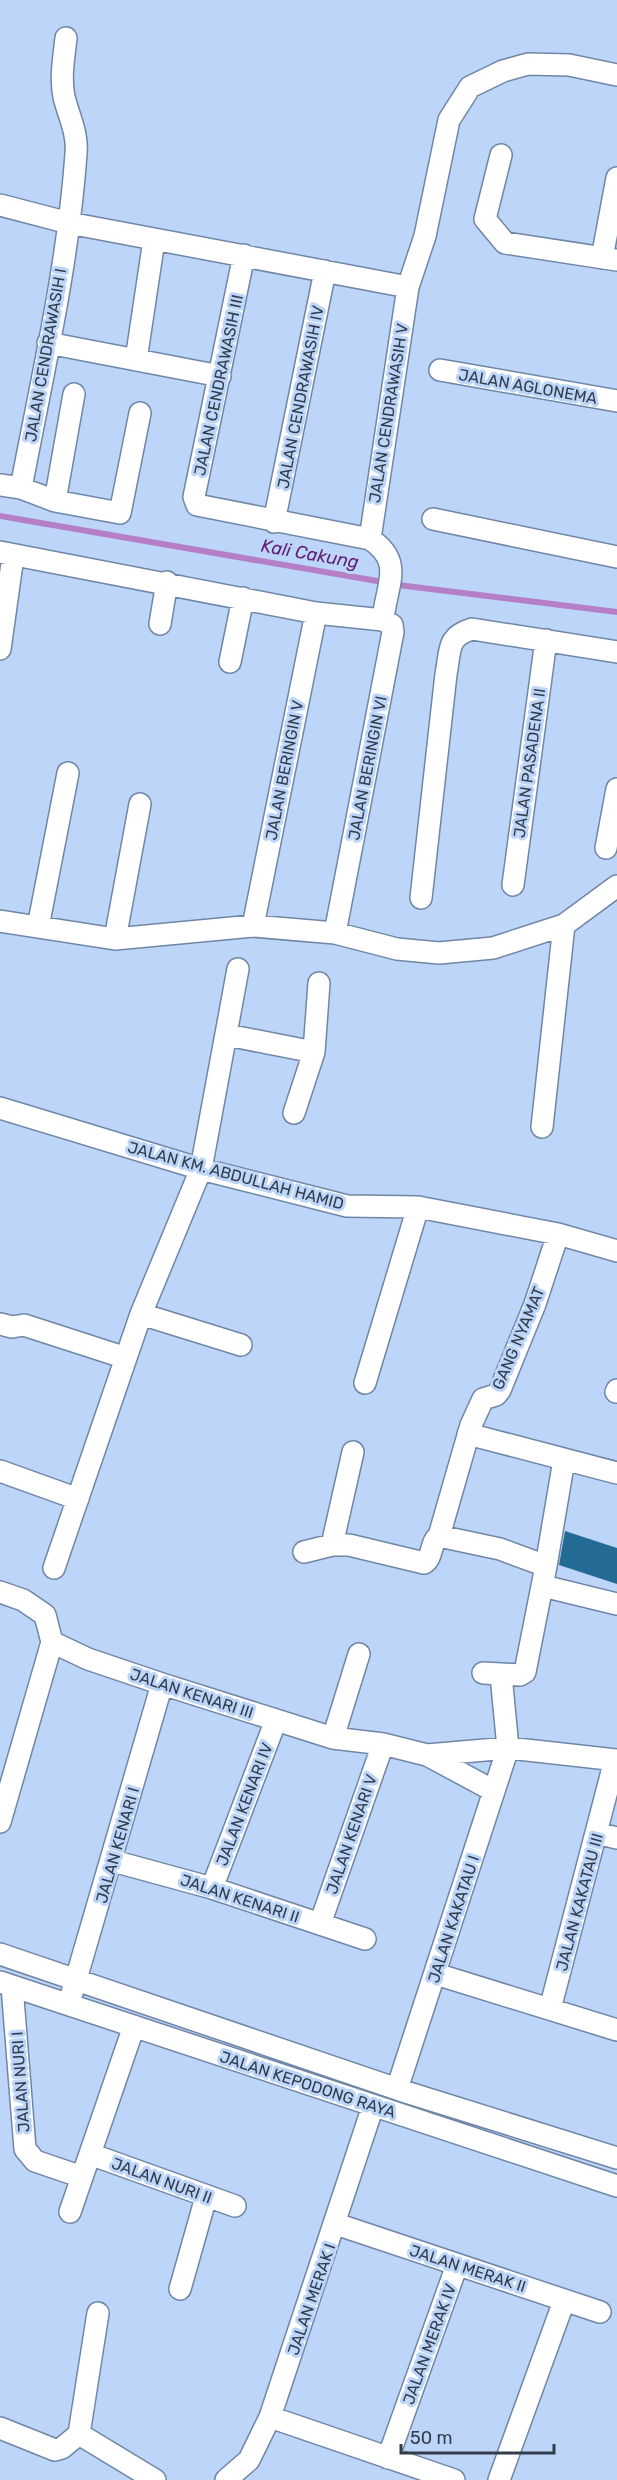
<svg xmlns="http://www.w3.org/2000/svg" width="617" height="2480" font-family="Rubik,sans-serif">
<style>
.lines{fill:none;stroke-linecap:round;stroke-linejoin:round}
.stream{stroke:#b57fc6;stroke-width:6}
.building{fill:#246b94}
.minor-casing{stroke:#7086a7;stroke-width:24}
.minor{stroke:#fff;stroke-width:21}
.labels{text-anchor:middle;stroke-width:6;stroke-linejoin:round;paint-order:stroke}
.street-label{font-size:16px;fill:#323c4a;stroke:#bcd5f9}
.water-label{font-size:18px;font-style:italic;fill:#611d73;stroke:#bcd5f9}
</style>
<rect width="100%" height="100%" fill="#bcd5f9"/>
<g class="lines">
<path class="stream" d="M0,516L406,586L617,612"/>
</g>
<path class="building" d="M565,1531L617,1548V1584L559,1565Z"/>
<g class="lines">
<g class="minor-casing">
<path id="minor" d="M501,155L485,219L505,243L617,260
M0,205L69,223L408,287
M244,255L194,497L197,505L370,539C405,562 386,585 383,620L392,625L393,632L335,933
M602,258L617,178
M48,343L220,376
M136,360L154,240
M440,370L617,401
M0,485L21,488L55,501L120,513L140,413
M21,488C42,377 68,266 76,154C78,133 69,117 64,97C60,77 64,57 66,38
M55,501L74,394
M433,519L617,557
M274,522L325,271
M370,539L408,287L425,236L449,120L470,87L503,71L528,64L569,65L617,75
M0,552L316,613L383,620
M160,624L167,582
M0,649L13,556
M230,662L243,598
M606,848L617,789
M513,885L546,640
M421,898L446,674C451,650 446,637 472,629L617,652
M0,921L115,939L253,926L335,933L397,949L439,953L493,948L564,925L617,886
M253,926L316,613
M38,927L68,773
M115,939L140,804
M227,1035L314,1052
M0,1108L201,1169L347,1206L418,1207L558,1234L617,1251
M294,1113L314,1052L319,983
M542,1127L564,925
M141,1314L241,1345
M0,1324L12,1327L24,1325L126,1358
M365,1383L418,1207
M616,1392L617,1390
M468,1434L617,1473
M0,1471L78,1499
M439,1536L471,1425L483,1399L496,1395L500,1390L535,1304L558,1234
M332,1545L353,1452
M304,1552L332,1545H349L424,1563C433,1558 430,1542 439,1536L500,1549L546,1566L525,1672L520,1675L483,1673
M546,1566L564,1460
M54,1568L141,1314L201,1169L238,969
M543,1586L617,1604
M0,1592L23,1600L45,1615L52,1642
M52,1642L88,1659L162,1684L333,1738L383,1744L427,1755L494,1791
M333,1738L359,1654
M427,1755L508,1748L617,1760
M0,1822L52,1642
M597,1833L617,1838
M113,1861L212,1888L365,1939
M212,1888L276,1720
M320,1924L383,1744
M0,1954L409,2093L617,2158
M436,1974L617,2030
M0,1982L617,2186
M12,1986L25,2149L35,2161L82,2177
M72,1993L162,1684
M550,2009L615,1760
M397,2089L508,1748L501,1675
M90,2154L235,2206
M70,2212L134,2026
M336,2224L600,2312
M180,2289L206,2197
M98,2313L79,2434L155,2480
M270,2417L454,2480
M0,2428L55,2450L62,2448L79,2434
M388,2458L457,2265
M226,2480L249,2460L270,2417L373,2106
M499,2480L564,2301"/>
</g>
<use href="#minor" class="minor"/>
</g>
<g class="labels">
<g class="street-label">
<text transform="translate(45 355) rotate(-80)" y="6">JALAN CENDRAWASIH I</text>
<text transform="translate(218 385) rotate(-78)" y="6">JALAN CENDRAWASIH III</text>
<text transform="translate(528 386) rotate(10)" y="6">JALAN AGLONEMA</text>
<text transform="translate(300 397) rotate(-79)" y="6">JALAN CENDRAWASIH IV</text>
<text transform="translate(388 413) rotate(-81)" y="6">JALAN CENDRAWASIH V</text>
<text transform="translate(529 763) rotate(-82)" y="6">JALAN PASADENA II</text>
<text transform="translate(367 768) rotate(-79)" y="6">JALAN BERINGIN VI</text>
<text transform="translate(284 770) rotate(-79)" y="6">JALAN BERINGIN V</text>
<text transform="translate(236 1175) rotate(15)" y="6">JALAN KM. ABDULLAH HAMID</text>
<text transform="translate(518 1338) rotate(-67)" y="6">GANG NYAMAT</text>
<text transform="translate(192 1693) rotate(18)" y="6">JALAN KENARI III</text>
<text transform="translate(244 1804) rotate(-69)" y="6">JALAN KENARI IV</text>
<text transform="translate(351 1834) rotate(-71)" y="6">JALAN KENARI V</text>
<text transform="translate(117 1845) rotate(-74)" y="6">JALAN KENARI I</text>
<text transform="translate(240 1898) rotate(18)" y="6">JALAN KENARI II</text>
<text transform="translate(579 1902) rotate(-75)" y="6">JALAN KAKATAU III</text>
<text transform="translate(453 1919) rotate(-72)" y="6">JALAN KAKATAU I</text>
<text transform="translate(20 2082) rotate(-94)" y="6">JALAN NURI I</text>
<text transform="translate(308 2084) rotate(18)" y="6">JALAN KEPODONG RAYA</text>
<text transform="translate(162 2180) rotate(20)" y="6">JALAN NURI II</text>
<text transform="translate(468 2268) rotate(18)" y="6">JALAN MERAK II</text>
<text transform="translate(311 2299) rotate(-71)" y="6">JALAN MERAK I</text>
<text transform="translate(429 2344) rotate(-70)" y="6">JALAN MERAK IV</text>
</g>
<g class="water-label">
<text transform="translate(310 554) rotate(10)" y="6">Kali Cakung</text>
</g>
</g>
<path d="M401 2444v9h153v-9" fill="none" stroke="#323c4a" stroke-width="3"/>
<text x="410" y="2444" font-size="18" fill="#323c4a" stroke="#bcd5f9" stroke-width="4.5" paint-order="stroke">50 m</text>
</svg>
